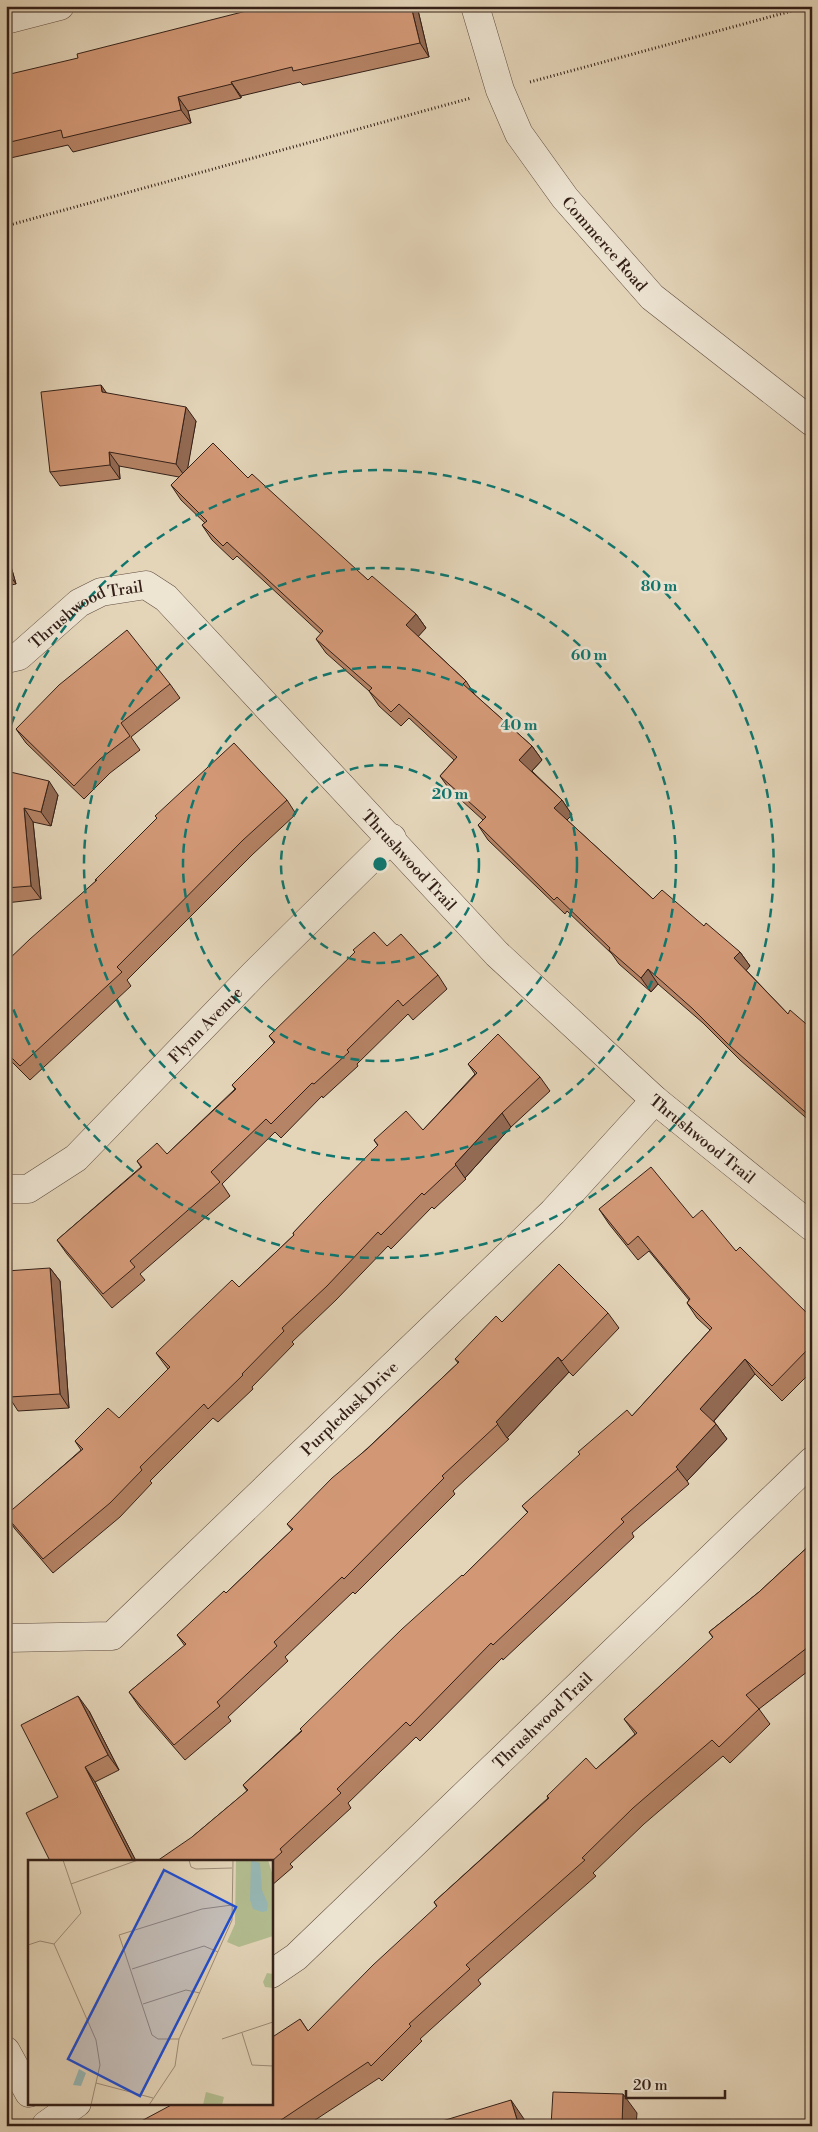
<svg xmlns="http://www.w3.org/2000/svg" width="818" height="2132" font-family="'Libre Bodoni',serif">
<style>
.lines{fill:none;stroke-linecap:round;stroke-linejoin:round}
.minor-casing{stroke:#604d40;stroke-width:29}
.path{stroke:#342018;stroke-width:3;stroke-dasharray:1 2.5;stroke-linecap:butt}
.minor{stroke:#ede4d2;stroke-width:28}
.wall{fill:#b58365;stroke:#342018}
.shaded-wall{fill:#936a53;stroke:#342018}
.building{fill:#d29876;stroke:#342018}
.ring{fill:none;stroke:#0f766e;stroke-width:2.5;stroke-dasharray:9 6}
.labels{text-anchor:middle;stroke-width:5;stroke-linejoin:round;paint-order:stroke}
.street-label{font-size:16px;fill:#342018;stroke:#ede4d2}
.inset-road{fill:none;stroke:#9e8d79;stroke-width:1}
.view{fill:#1d4ed8;fill-opacity:0.15;stroke:#1d4ed8;stroke-width:2.5}
.inset-edge{fill:none;stroke:#342018;stroke-width:2.5}
.centre{fill:#0f766e;stroke:#ede4d2;stroke-width:2.5}
.ring-label{font-size:15px;text-anchor:middle;font-weight:bold;fill:#0f766e;stroke:#ede4d2;stroke-width:5;stroke-linejoin:round;paint-order:stroke}
</style>
<rect width="100%" height="100%" fill="#e4d5b9"/>
<filter id="stains"><feTurbulence type="fractalNoise" baseFrequency=".004" numOctaves="4"/><feColorMatrix values="0 0 0 0 .2 0 0 0 0 .09 0 0 0 0 .02 0 0 0 .5 -.17"/></filter>
<radialGradient id="worn" r=".72"><stop offset=".6" stop-color="#630" stop-opacity="0"/><stop offset="1" stop-color="#630" stop-opacity=".3"/></radialGradient>
<g class="lines">
<g class="minor-casing">
<g id="minor">
<path id="s1" d="M475,6L500,90L519,134L565,198L652,297L812,422"/>
<path d="M6,20L60,6"/>
<path id="s2" d="M6,659L19,656L79,603L101,592L146,585L166,598L497,954L655,1100L812,1227"/>
<path id="s3" d="M6,1189H28L76,1158L254,974L392,838"/>
<path id="s4" d="M6,1638L112,1636L553,1212L655,1100"/>
<path id="s5" d="M271,1974L296,1957L812,1461"/>
<path d="M6,2051L29,2093"/>
<path d="M46,2125L77,2103"/>
</g>
</g>
<path class="path" d="M530,82L810,6
M6,226L471,98"/>
<use href="#minor" class="minor"/>
</g>
<path class="wall" d="M417,6L429,57L303,85L300,82L241,96V98L188,111L191,123L73,152L68,145L6,159V88Z
M106,393L196,421L187,469L248,478L368,580L416,614L426,628L418,636L466,681L475,695L532,746L542,760L532,771L562,800L572,815L567,820L653,899L704,926L740,952L750,966L746,970L788,1014L812,1029V1123L740,1060L703,1023L658,984L651,992L619,964L612,954L567,911L565,914L488,840L478,825L483,820L450,790L440,776L454,760L409,718L401,726L379,706L369,691L326,653L316,639L321,634L237,556L233,560L212,540L202,525L205,523L181,500L171,485L179,477L119,466L120,479L60,486L50,472Z
M6,549L16,584L6,586Z
M170,684L180,698L131,737L140,750L110,773L84,799L26,743L16,729Z
M6,771L58,795L51,826L33,822L41,899L6,903Z
M287,800L296,814L253,854L127,980L131,986L30,1080L6,1056V998L9,995L6,992V962L96,881L95,880L157,818L155,816Z
M387,946L438,975L447,989L413,1020L408,1014L357,1064L358,1066L323,1098L322,1096L281,1138L275,1132L222,1184L230,1196L140,1274L145,1280L112,1308L67,1254L57,1240L141,1167L137,1161L167,1154L235,1089L232,1085L274,1043L269,1036Z
M468,1064L540,1077L550,1091L511,1127L465,1178L466,1179L434,1209L432,1207L391,1249L388,1246L336,1300L292,1342L294,1344L252,1387L253,1389L218,1422L213,1418L150,1481L152,1483L120,1517L53,1573L15,1529L6,1516L81,1450L75,1441L119,1418L168,1369L156,1353L239,1287L294,1235L293,1233L378,1146L374,1140L423,1130L475,1074Z
M599,1209L693,1218L736,1251L812,1318V1371L782,1401L755,1374L714,1421L716,1424L727,1439L687,1481L689,1484L632,1533L634,1537L503,1660L502,1658L420,1741L416,1737L348,1803L351,1808L290,1864L293,1867L271,1886V1861L192,1837L247,1791L243,1785L301,1731L463,1576L528,1513L522,1506L632,1416L710,1330L697,1318L687,1303L689,1300L649,1251L638,1260L609,1224Z
M50,1268L60,1281L69,1408L18,1411L9,1397Z
M608,1313L619,1328L573,1376L569,1372L507,1438L509,1439L453,1491L455,1494L355,1594L353,1592L285,1657L288,1661L228,1717L231,1721L185,1760L140,1708L129,1692L185,1646L177,1635L226,1593L292,1530L287,1524L458,1363L455,1359L502,1322Z
M812,1543V1668L759,1709L770,1724L730,1763L723,1756L644,1824L593,1873L596,1876L478,1980L481,1984L420,2039L422,2041L382,2081L379,2078L306,2126H132L271,2103L300,2019L308,2031L437,1907L434,1902L548,1798L547,1796L596,1769L635,1734L624,1719L713,1638L709,1632L759,1592Z
M89,1711L119,1770L95,1782L136,1861H50L58,1797Z"/>
<path class="shaded-wall" d="M411,6H417L429,57L420,43Z
M231,82L241,96V98L232,84Z
M178,97L188,111L191,123L181,110Z
M101,385L111,399L102,392Z
M186,407L196,421L186,478L176,464Z
M109,452L119,466L120,479L110,465Z
M6,499L9,515L6,510Z
M6,549L16,584L6,570Z
M416,614L426,628L416,639L406,625Z
M532,746L542,760L529,774L519,760Z
M49,781L58,795L51,826L41,812Z
M562,800L572,815L564,823L554,808Z
M24,808L33,822L41,899L31,886Z
M740,952L750,966L744,973L734,958Z
M648,969L658,984L651,992L641,978Z
M502,1113L511,1127L465,1178L455,1164Z
M50,1268L60,1281L69,1408L60,1394Z
M558,1357L569,1372L507,1438L496,1422Z
M745,1359L755,1374L711,1424L700,1409Z
M716,1424L727,1439L687,1481L676,1467Z
M78,1696L89,1711L119,1770L108,1755Z
M85,1767L95,1782L136,1861H133Z
M623,2094L637,2113L636,2126H622Z
M511,2100L524,2119L526,2126H519Z"/>
<path class="building" d="M266,6H411L420,43L293,71L292,67L231,82L232,84L178,97L181,110L63,138L61,130L6,143V75L78,58L77,54Z
M101,385L102,392L186,407L176,464L109,452L110,465L50,472L41,392Z
M213,443L248,478L252,474L368,580L372,576L416,614L406,625L466,681L463,684L532,746L519,760L562,800L554,808L653,899L662,890L704,926L706,923L740,952L734,958L788,1014L790,1010L812,1029V1118L730,1046L693,1009L648,969L641,978L609,950L610,948L557,897L554,900L478,825L486,817L440,776L457,757L399,704L391,712L369,691L372,688L316,639L323,631L227,542L223,546L202,525L207,521L171,485Z
M127,630L170,684L121,723L130,736L100,759L74,786L16,729L59,685Z
M234,743L287,800L243,840L117,967L122,972L20,1066L6,1052V998L11,993L6,988V962L30,939L97,880H95L157,818L155,816Z
M6,771L49,781L41,812L24,808L31,886L6,888Z
M374,932L387,946L401,934L438,975L403,1006L398,1000L347,1050L349,1052L314,1084L312,1083L271,1124L266,1119L211,1172L220,1182L130,1261L135,1267L103,1294L57,1240L142,1167L137,1161L157,1143L167,1154L236,1089L232,1085L275,1042L269,1036L355,952L353,950Z
M498,1034L540,1077L502,1113L455,1164L456,1165L424,1195L422,1193L381,1235L378,1232L327,1286L282,1328L284,1331L242,1374L243,1375L208,1409L204,1404L140,1467L142,1470L110,1503L43,1559L6,1516V1515L83,1449L75,1441L108,1408L119,1418L170,1367L156,1353L232,1280L239,1287L294,1235L293,1233L322,1202L378,1145L374,1140L406,1111L423,1130L477,1073L468,1064Z
M651,1167L693,1218L702,1210L736,1251L740,1247L812,1318V1345L772,1386L745,1359L700,1409L716,1424L676,1467L678,1469L621,1519L624,1522L493,1645L491,1643L410,1726L406,1722L337,1789L341,1793L280,1849L282,1852L271,1862V1861H157L192,1837L248,1790L243,1785L302,1731L300,1729L402,1629L462,1575L463,1576L528,1512L522,1506L580,1454L578,1452L627,1410L632,1416L712,1328L687,1303L690,1299L638,1236L628,1245L599,1209Z
M559,1264L608,1313L562,1361L558,1357L496,1422L498,1424L442,1476L444,1478L344,1579L342,1577L274,1642L277,1646L217,1702L220,1706L174,1745L129,1692L186,1644L177,1635L224,1591L226,1593L293,1529L287,1524L332,1478L367,1449L459,1362L455,1359L496,1316L502,1322Z
M50,1268L60,1394L9,1397L6,1364V1271Z
M812,1543V1644L746,1695L759,1709L719,1747L712,1740L633,1808L582,1858L585,1860L466,1965L470,1969L409,2024L411,2026L371,2066L368,2062L272,2126H132L175,2103H271V2038L300,2019L308,2031L373,1965L437,1906L434,1902L549,1798L547,1796L586,1758L596,1769L637,1733L624,1719L713,1637L709,1632L759,1592Z
M78,1696L108,1755L85,1767L133,1861H50L26,1813L58,1797L21,1725Z
M553,2092L623,2094L622,2126H551Z
M511,2100L519,2126H441L439,2122Z"/>
<g class="ring">
<circle cx="380" cy="864" r="99"/>
<circle cx="380" cy="864" r="197"/>
<circle cx="380" cy="864" r="296"/>
<path d="M6 739A394 394 0 1 1 6 989"/>
</g>
<g class="labels">
<g class="street-label">
<text dy="6" stroke="none"><textPath href="#s1" startOffset="275">Commerce Road</textPath></text>
<text dy="6" stroke="none"><textPath href="#s2" startOffset="95">Thrushwood Trail</textPath></text>
<text dy="6" stroke="none"><textPath href="#s2" startOffset="545">Thrushwood Trail</textPath></text>
<text dy="6" stroke="none"><textPath href="#s3" startOffset="265">Flynn Avenue</textPath></text>
<text dy="6" stroke="none"><textPath href="#s2" startOffset="950">Thrushwood Trail</textPath></text>
<text dy="6" stroke="none"><textPath href="#s4" startOffset="435">Purpledusk Drive</textPath></text>
<text dy="6" stroke="none"><textPath href="#s5" startOffset="372">Thrushwood Trail</textPath></text>
</g>
</g>
<g transform="translate(28 1860)">
<rect width="245" height="245" fill="#e4d5b9"/>
<path d="M208,0H240L245,16V76L211,87L199,82L207,64ZM239,113L245,114V128L237,127L235,122ZM178,232L196,237L194,245H175Z" fill="#b3bd90"/>
<path d="M223,0L232,3L234,30L240,44L239,51L234,52L225,49L222,40ZM51,209L58,213L53,226L45,225Z" fill="#97b8b6"/>
<path class="inset-road" d="M161,0L163,7L168,9L204,8M43,24L110,0M26,84L53,53L35,0M0,85L12,81L26,84L68,180L72,205L63,245M104,109L176,86L190,92M115,144L158,130L172,133M214,173L224,205L245,206M151,179H130L124,175L91,75L174,49L204,45M194,179L245,162M68,223L125,238M121,245L147,206L151,179L204,60L205,0"/>
<path class="view" d="M136,10L208,47L112,236L40,199Z"/>
<rect width="245" height="245" class="inset-edge"/>
</g>
<circle cx="380" cy="864" r="8" class="centre"/>
<g class="ring-label">
<text x="659" y="591">80 m</text>
<text x="589" y="660">60 m</text>
<text x="519" y="730">40 m</text>
<text x="450" y="799">20 m</text>
</g>
<rect width="818" height="2132" fill="none" stroke="#e4d5b9" stroke-width="25"/>
<rect x="8" y="8" width="803" height="2117" fill="none" stroke="#342018" stroke-width="2.5"/>
<rect x="12" y="12" width="793" height="2107" fill="none" stroke="#342018"/>
<path d="M626 2090v8h99v-8" fill="none" stroke="#342018" stroke-width="2.5"/>
<text x="633" y="2090" font-size="15" fill="#342018" stroke="#ede4d2" stroke-width="4" paint-order="stroke">20 m</text>
<rect width="100%" height="100%" filter="url(#stains)"/>
<rect width="100%" height="100%" fill="url(#worn)"/>
</svg>
